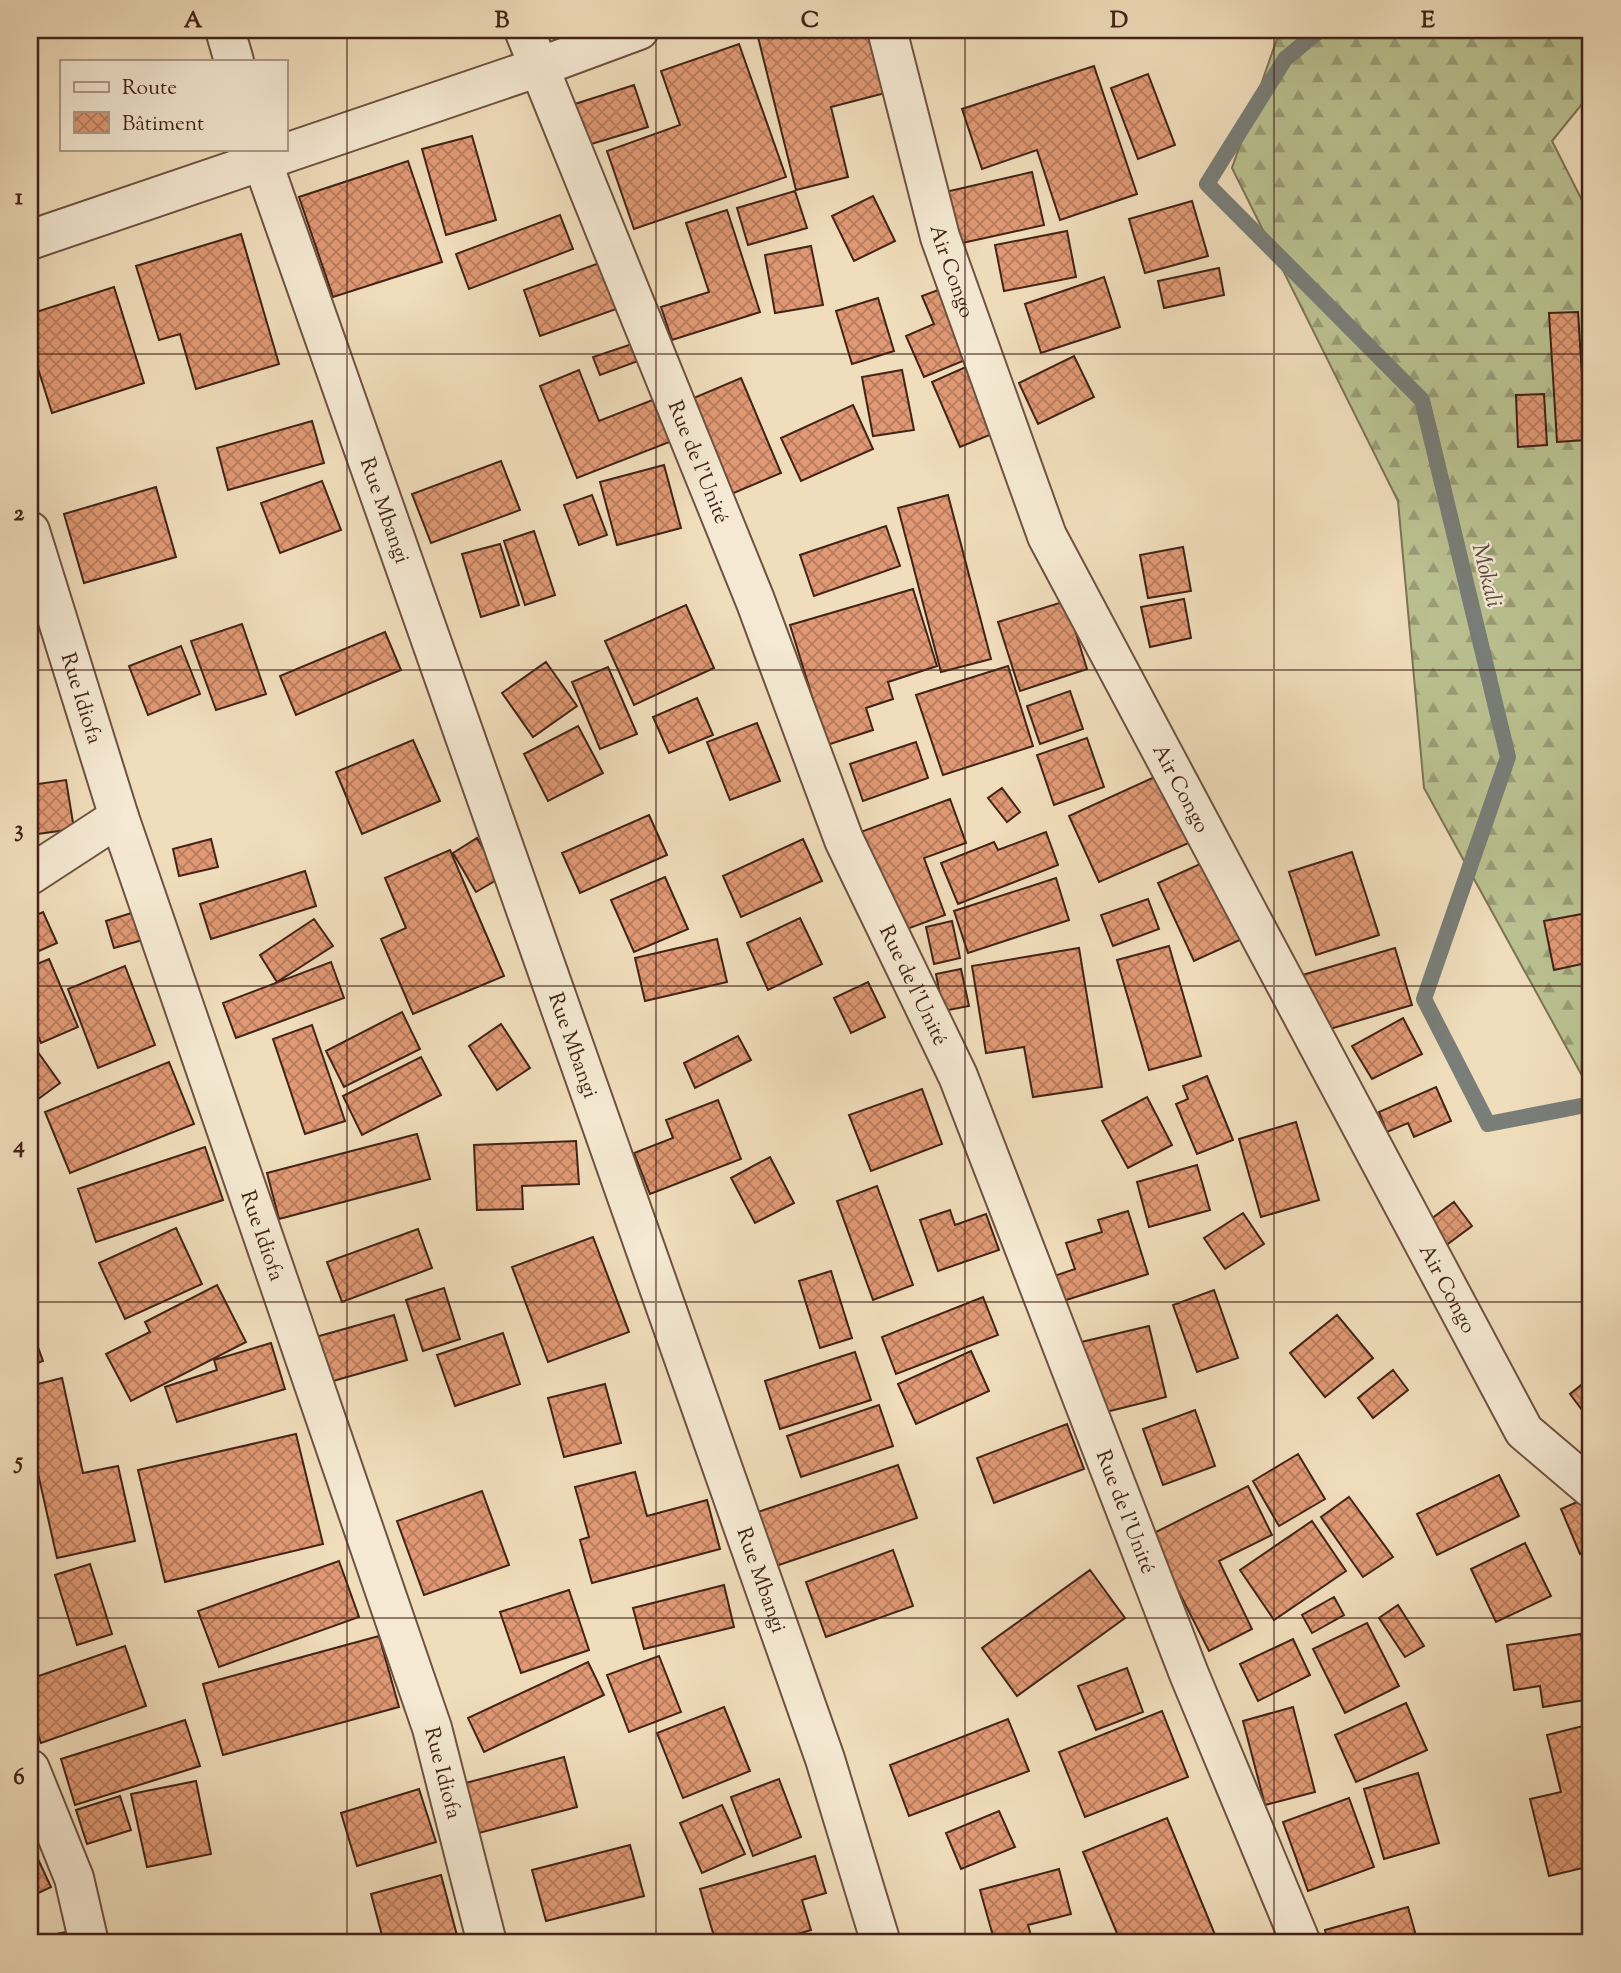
<svg xmlns="http://www.w3.org/2000/svg" width="1621" height="1973" font-family="'Sorts Mill Goudy',serif">
<style>
.forest{fill:url(#forest-firs);stroke:#7e7254;stroke-width:2}
.lines{fill:none;stroke-linecap:round;stroke-linejoin:round}
.stream{stroke:#797e78;stroke-width:16}
.building{fill:url(#building-cross-hatch);stroke:#422317;stroke-width:2}
.minor-casing{stroke:#6e5240;stroke-width:42}
.minor{stroke:#f5e9d3;stroke-width:38}
.grid{fill:none;stroke:#422317;stroke-width:2;stroke-opacity:0.55}
.labels{text-anchor:middle;stroke-width:5;stroke-linejoin:round;paint-order:stroke}
.street-label{font-size:21px;fill:#422317;stroke:#f5e9d3}
.water-label{font-size:23px;font-style:italic;fill:#59493f;stroke:#f5e9d3}
.neatline{fill:none;stroke:#422317;stroke-width:2.5}
.grid-label{font-size:23px;text-anchor:middle;font-weight:bold;fill:#422317}
</style>
<defs>
<pattern id="forest-firs" width="22" height="20" patternUnits="userSpaceOnUse" patternTransform="scale(1.75)"><rect width="22" height="20" fill="#bac190"/><path d="M5 1l3.5 6h-7zM16 11l3.5 6h-7z" fill="#999c75"/></pattern>
<pattern id="building-cross-hatch" width="8" height="8" patternUnits="userSpaceOnUse" patternTransform="scale(1.75)"><rect width="8" height="8" fill="#e09974"/><path d="M0 0l8 8M0 8l8-8" fill="none" stroke="#b77c5e"/></pattern>
</defs>
<rect width="100%" height="100%" fill="#f0ddbb"/>
<filter id="stains"><feTurbulence type="fractalNoise" baseFrequency=".00286" numOctaves="4"/><feColorMatrix values="0 0 0 0 .2 0 0 0 0 .09 0 0 0 0 .02 0 0 0 .5 -.17"/></filter>
<radialGradient id="worn" r=".72"><stop offset=".6" stop-color="#630" stop-opacity="0"/><stop offset="1" stop-color="#630" stop-opacity=".3"/></radialGradient>
<path class="forest" d="M1280,30H1591V93L1552,141L1591,218V1092L1424,788L1398,501L1232,168Z"/>
<g class="lines">
<path class="stream" d="M1320,30L1285,59L1207,184L1422,400L1508,757L1424,999L1488,1124L1591,1104"/>
</g>
<path class="building" d="M769,30H877L893,91L831,107L848,177L796,190L757,33Z
M739,44L786,177L634,229L607,151L680,125L661,71Z
M1094,66L1137,194L1060,220L1037,150L982,169L962,109Z
M1148,74L1175,145L1138,159L1111,88Z
M634,85L648,127L588,145L575,104Z
M472,136L496,220L446,235L422,149Z
M408,161L442,262L333,297L299,197Z
M1032,172L1044,225L953,245L941,193Z
M795,191L807,228L748,245L737,208Z
M873,196L895,241L854,261L832,216Z
M1192,201L1208,256L1145,273L1129,219Z
M727,210L760,312L672,340L661,307L709,292L686,223Z
M560,215L573,249L469,289L456,254Z
M1067,231L1076,277L1004,291L995,245Z
M241,234L279,364L196,389L180,334L159,340L136,266Z
M811,246L823,305L775,313L765,255Z
M605,261L622,307L540,336L524,290Z
M1219,268L1224,295L1164,308L1158,281Z
M1104,277L1120,327L1041,353L1025,304Z
M114,287L144,383L52,413L30,343V314Z
M946,287L975,356L924,377L906,336L934,324L922,296Z
M878,298L894,351L852,364L836,311Z
M1578,312L1586,440L1557,442L1549,313Z
M1591,339V373L1584,341Z
M635,343L641,360L600,375L593,357Z
M1074,356L1094,397L1038,424L1019,383Z
M968,366L997,432L960,447L932,382Z
M579,370L599,421L655,399L672,441L577,478L540,386Z
M902,370L914,430L873,436L862,377Z
M741,378L781,473L729,495L689,400Z
M1544,394L1547,445L1518,447L1516,395Z
M853,405L873,449L801,481L781,438Z
M312,421L324,463L228,490L217,448Z
M501,461L520,510L431,543L412,494Z
M664,465L681,528L617,545L600,482Z
M322,481L341,530L280,553L261,503Z
M156,487L176,557L84,583L64,514Z
M592,495L607,535L579,545L564,505Z
M948,495L991,659L941,672L898,508Z
M886,526L900,566L814,596L800,555Z
M534,531L555,595L525,605L504,541Z
M500,544L519,605L481,617L462,554Z
M1183,547L1191,591L1148,598L1140,555Z
M913,589L937,666L888,682L893,699L866,708L873,730L827,745L790,625Z
M1184,599L1191,638L1150,647L1141,607Z
M1066,601L1087,669L1020,691L998,622Z
M686,605L714,668L634,705L605,641Z
M242,624L266,694L216,710L191,641Z
M385,632L401,670L296,715L280,676Z
M181,646L200,694L148,715L129,666Z
M546,662L577,706L533,737L502,693Z
M1008,666L1033,746L943,775L916,695Z
M608,667L637,734L600,749L572,682Z
M1070,691L1083,729L1040,744L1027,706Z
M697,698L713,735L669,753L653,717Z
M757,723L780,781L730,800L707,742Z
M578,726L603,773L548,801L524,754Z
M1087,738L1104,787L1054,805L1037,755Z
M413,740L440,801L362,834L336,772Z
M916,742L928,778L863,801L850,764Z
M1161,774L1191,842L1099,882L1069,816Z
M66,780L74,829L30,835V785Z
M1002,788L1020,812L1007,822L988,798Z
M950,799L966,843L924,858L945,915L896,933L858,833Z
M649,815L667,855L580,893L562,853Z
M1046,832L1058,865L958,904L941,863L994,842L998,850Z
M477,838L500,878L476,892L453,853Z
M211,839L218,867L179,876L173,849Z
M803,839L822,881L741,917L723,876Z
M450,850L504,976L413,1014L381,939L406,928L385,878Z
M1352,852L1379,935L1316,955L1289,872Z
M1209,860L1244,938L1194,961L1158,883Z
M305,871L316,906L211,939L200,904Z
M665,877L688,929L634,952L611,900Z
M1056,878L1069,920L968,953L954,911Z
M1148,899L1159,929L1113,946L1101,915Z
M141,910L150,938L114,948L106,921Z
M43,912L57,943L30,955V918Z
M1582,914L1591,962L1554,970L1544,921Z
M800,918L822,964L768,990L747,943Z
M314,919L333,946L277,982L260,955Z
M952,921L960,958L934,964L926,927Z
M717,939L727,982L645,1001L635,958Z
M1169,946L1201,1056L1149,1070L1117,960Z
M1079,948L1102,1087L1033,1097L1024,1047L986,1053L972,966Z
M1395,948L1412,1005L1316,1033L1299,976Z
M49,959L78,1027L41,1043L30,1016V967Z
M331,962L344,998L236,1038L223,1003Z
M125,966L155,1045L98,1068L68,989Z
M961,969L969,1006L943,1011L936,974Z
M868,982L885,1017L851,1033L834,998Z
M402,1012L420,1049L344,1087L326,1051Z
M1403,1018L1422,1054L1372,1079L1352,1046Z
M501,1024L530,1068L497,1090L469,1046Z
M312,1025L345,1121L305,1134L273,1039Z
M738,1036L751,1060L695,1088L684,1063Z
M30,1041L60,1083L30,1105Z
M421,1057L441,1095L362,1135L343,1096Z
M169,1062L194,1124L70,1173L45,1112Z
M1207,1076L1233,1140L1197,1154L1176,1104L1188,1099L1183,1086Z
M1436,1087L1451,1121L1414,1137L1408,1123L1387,1132L1379,1112Z
M922,1089L942,1144L871,1171L849,1115Z
M1147,1097L1172,1145L1128,1168L1102,1121Z
M718,1100L741,1159L650,1194L634,1153L673,1138L666,1120Z
M1296,1122L1319,1200L1261,1217L1239,1139Z
M417,1134L430,1179L279,1219L267,1173Z
M576,1141L579,1184L522,1186L523,1209L477,1210L474,1145Z
M205,1147L223,1200L96,1242L78,1189Z
M770,1157L794,1203L755,1223L731,1178Z
M1197,1165L1210,1210L1149,1227L1137,1182Z
M877,1186L913,1285L873,1300L837,1201Z
M1454,1202L1472,1226L1441,1249L1423,1225Z
M950,1210L955,1225L986,1214L999,1250L938,1271L920,1220Z
M1128,1211L1148,1274L1060,1302L1051,1277L1075,1269L1066,1243L1102,1232L1098,1220Z
M1243,1213L1264,1244L1225,1269L1204,1238Z
M176,1228L202,1284L125,1319L99,1263Z
M418,1229L432,1268L342,1302L327,1262Z
M593,1237L629,1332L548,1362L512,1267Z
M831,1271L852,1338L820,1348L799,1281Z
M217,1285L246,1342L131,1401L106,1354L150,1332L145,1322Z
M444,1288L460,1339L423,1351L406,1300Z
M1214,1290L1238,1358L1197,1372L1173,1305Z
M983,1297L998,1335L896,1374L882,1337Z
M394,1315L407,1360L319,1385L305,1340Z
M1337,1315L1373,1358L1325,1397L1290,1353Z
M30,1325L43,1361L30,1366Z
M1149,1326L1166,1397L1094,1415L1077,1343Z
M503,1333L520,1384L455,1406L437,1355Z
M271,1343L285,1389L177,1422L165,1387L217,1370L214,1360Z
M971,1351L989,1391L916,1424L898,1384Z
M855,1352L871,1400L780,1429L765,1381Z
M1393,1370L1408,1390L1373,1418L1358,1398Z
M1591,1377V1422L1570,1394Z
M62,1378L83,1473L118,1466L135,1541L57,1558L30,1438V1386Z
M605,1384L621,1443L564,1457L548,1398Z
M879,1405L893,1446L801,1477L787,1436Z
M1195,1410L1215,1466L1163,1485L1143,1429Z
M1067,1424L1084,1469L994,1503L977,1458Z
M296,1434L323,1544L165,1582L138,1470Z
M1298,1454L1325,1499L1279,1526L1253,1481Z
M898,1465L917,1518L776,1566L758,1512Z
M635,1472L647,1516L707,1500L720,1549L592,1583L580,1540L589,1537L575,1487Z
M1499,1475L1519,1516L1437,1555L1417,1514Z
M30,1481L35,1501L30,1503Z
M1248,1486L1272,1535L1219,1561L1252,1629L1209,1651L1150,1535Z
M482,1491L509,1565L424,1595L397,1521Z
M1349,1497L1393,1557L1363,1577L1321,1517Z
M1586,1498L1591,1510V1550L1580,1554L1561,1509Z
M1312,1521L1346,1571L1274,1620L1240,1570Z
M1525,1543L1551,1596L1496,1622L1471,1569Z
M893,1550L913,1606L826,1637L806,1582Z
M339,1561L359,1617L219,1667L198,1611Z
M90,1564L112,1634L77,1645L55,1575Z
M1090,1570L1125,1618L1017,1696L982,1648Z
M724,1585L734,1627L644,1649L633,1608Z
M569,1590L589,1650L521,1673L500,1612Z
M1334,1597L1344,1615L1312,1633L1302,1615Z
M1398,1605L1424,1646L1405,1657L1379,1618Z
M1367,1623L1399,1686L1345,1713L1313,1649Z
M1581,1634L1591,1699L1543,1707L1540,1686L1514,1690L1507,1645Z
M379,1636L399,1707L223,1755L203,1684Z
M1293,1639L1310,1675L1258,1701L1240,1664Z
M125,1646L146,1706L41,1743L30,1712V1679Z
M659,1656L681,1712L629,1732L607,1675Z
M588,1662L604,1695L484,1752L468,1718Z
M1127,1668L1143,1712L1096,1730L1078,1686Z
M1406,1703L1427,1750L1356,1782L1335,1735Z
M724,1707L750,1771L683,1798L657,1733Z
M1293,1707L1315,1792L1265,1805L1243,1721Z
M1162,1711L1188,1777L1085,1817L1059,1752Z
M1008,1719L1029,1771L909,1816L890,1765Z
M185,1720L200,1766L75,1805L61,1759Z
M1591,1724V1866L1549,1876L1530,1799L1561,1792L1547,1735Z
M564,1757L577,1807L471,1835L458,1785Z
M1418,1773L1439,1843L1384,1859L1364,1789Z
M779,1779L801,1837L753,1856L731,1797Z
M196,1781L211,1854L147,1867L131,1794Z
M419,1789L436,1842L357,1866L341,1813Z
M120,1796L131,1830L87,1844L76,1810Z
M1349,1798L1374,1867L1308,1891L1283,1822Z
M722,1805L745,1854L702,1873L680,1823Z
M999,1811L1015,1847L961,1869L946,1833Z
M1167,1818L1218,1942L1214,1943H1121L1083,1852Z
M30,1842L51,1887L30,1897Z
M630,1845L644,1896L546,1921L532,1870Z
M815,1856L826,1893L802,1900L811,1930L781,1939L782,1943H716L700,1889Z
M1059,1869L1071,1914L1028,1925L1033,1943H995L980,1890Z
M441,1875L459,1943H384L371,1894Z
M1408,1907L1418,1943H1328L1325,1930Z
M82,1929L85,1943H30V1939Z"/>
<g class="lines">
<g class="minor-casing">
<g id="minor">
<path d="M225,30L234,61"/>
<path id="s1" d="M524,30L755,600L844,840L958,1076L1189,1674L1301,1943"/>
<path id="s2" d="M887,30L940,237L1047,536L1524,1431L1591,1488"/>
<path id="s3" d="M258,149L825,1759L881,1943"/>
<path d="M30,240L539,67L639,30"/>
<path id="s4" d="M30,531L119,817L432,1728L487,1943"/>
<path d="M30,875L119,817"/>
<path d="M30,1769L74,1878L89,1943"/>
</g>
</g>
<use href="#minor" class="minor"/>
</g>
<path class="grid" d="M347,30V1943M656,30V1943M965,30V1943M1274,30V1943M30,354H1591M30,670H1591M30,986H1591M30,1302H1591M30,1618H1591"/>
<g class="labels">
<g class="street-label">
<text dy="7" stroke="none"><textPath href="#s2" startOffset="250">Air Congo</textPath></text>
<text dy="7" stroke="none"><textPath href="#s1" startOffset="466">Rue de l'Unité</textPath></text>
<text dy="7" stroke="none"><textPath href="#s3" startOffset="383">Rue Mbangi</textPath></text>
<text dy="7" stroke="none"><textPath href="#s4" startOffset="175">Rue Idiofa</textPath></text>
<text dy="7" stroke="none"><textPath href="#s2" startOffset="817">Air Congo</textPath></text>
<text dy="7" stroke="none"><textPath href="#s1" startOffset="1032">Rue de l'Unité</textPath></text>
<text dy="7" stroke="none"><textPath href="#s3" startOffset="950">Rue Mbangi</textPath></text>
<text dy="7" stroke="none"><textPath href="#s4" startOffset="742">Rue Idiofa</textPath></text>
<text dy="7" stroke="none"><textPath href="#s2" startOffset="1384">Air Congo</textPath></text>
<text dy="7" stroke="none"><textPath href="#s1" startOffset="1600">Rue de l'Unité</textPath></text>
<text dy="7" stroke="none"><textPath href="#s3" startOffset="1517">Rue Mbangi</textPath></text>
<text dy="7" stroke="none"><textPath href="#s4" startOffset="1309">Rue Idiofa</textPath></text>
</g>
<g class="water-label">
<text transform="translate(1488 575) rotate(76)" y="8">Mokali</text>
</g>
</g>
<rect width="1621" height="1973" fill="none" stroke="#f0ddbb" stroke-width="77"/>
<rect x="60" y="60" width="228" height="91" fill="#f5e9d3" stroke="#ad9a88" stroke-width="2"/>
<rect x="74" y="82" width="35" height="10" fill="#f5e9d3" stroke="#ad9a88" stroke-width="2"/>
<text x="122" y="94" font-size="21" fill="#422317">Route</text>
<rect x="74" y="112" width="35" height="21" fill="url(#building-cross-hatch)" stroke="#ad9a88" stroke-width="2"/>
<text x="122" y="130" font-size="21" fill="#422317">Bâtiment</text>
<rect x="38" y="38" width="1544" height="1896" class="neatline"/>
<g class="grid-label">
<text x="193" y="27">A</text>
<text x="502" y="27">B</text>
<text x="810" y="27">C</text>
<text x="1119" y="27">D</text>
<text x="1428" y="27">E</text>
<text x="19" y="204">1</text>
<text x="19" y="520">2</text>
<text x="19" y="836">3</text>
<text x="19" y="1152">4</text>
<text x="19" y="1468">5</text>
<text x="19" y="1784">6</text>
</g>
<rect width="100%" height="100%" filter="url(#stains)"/>
<rect width="100%" height="100%" fill="url(#worn)"/>
</svg>
